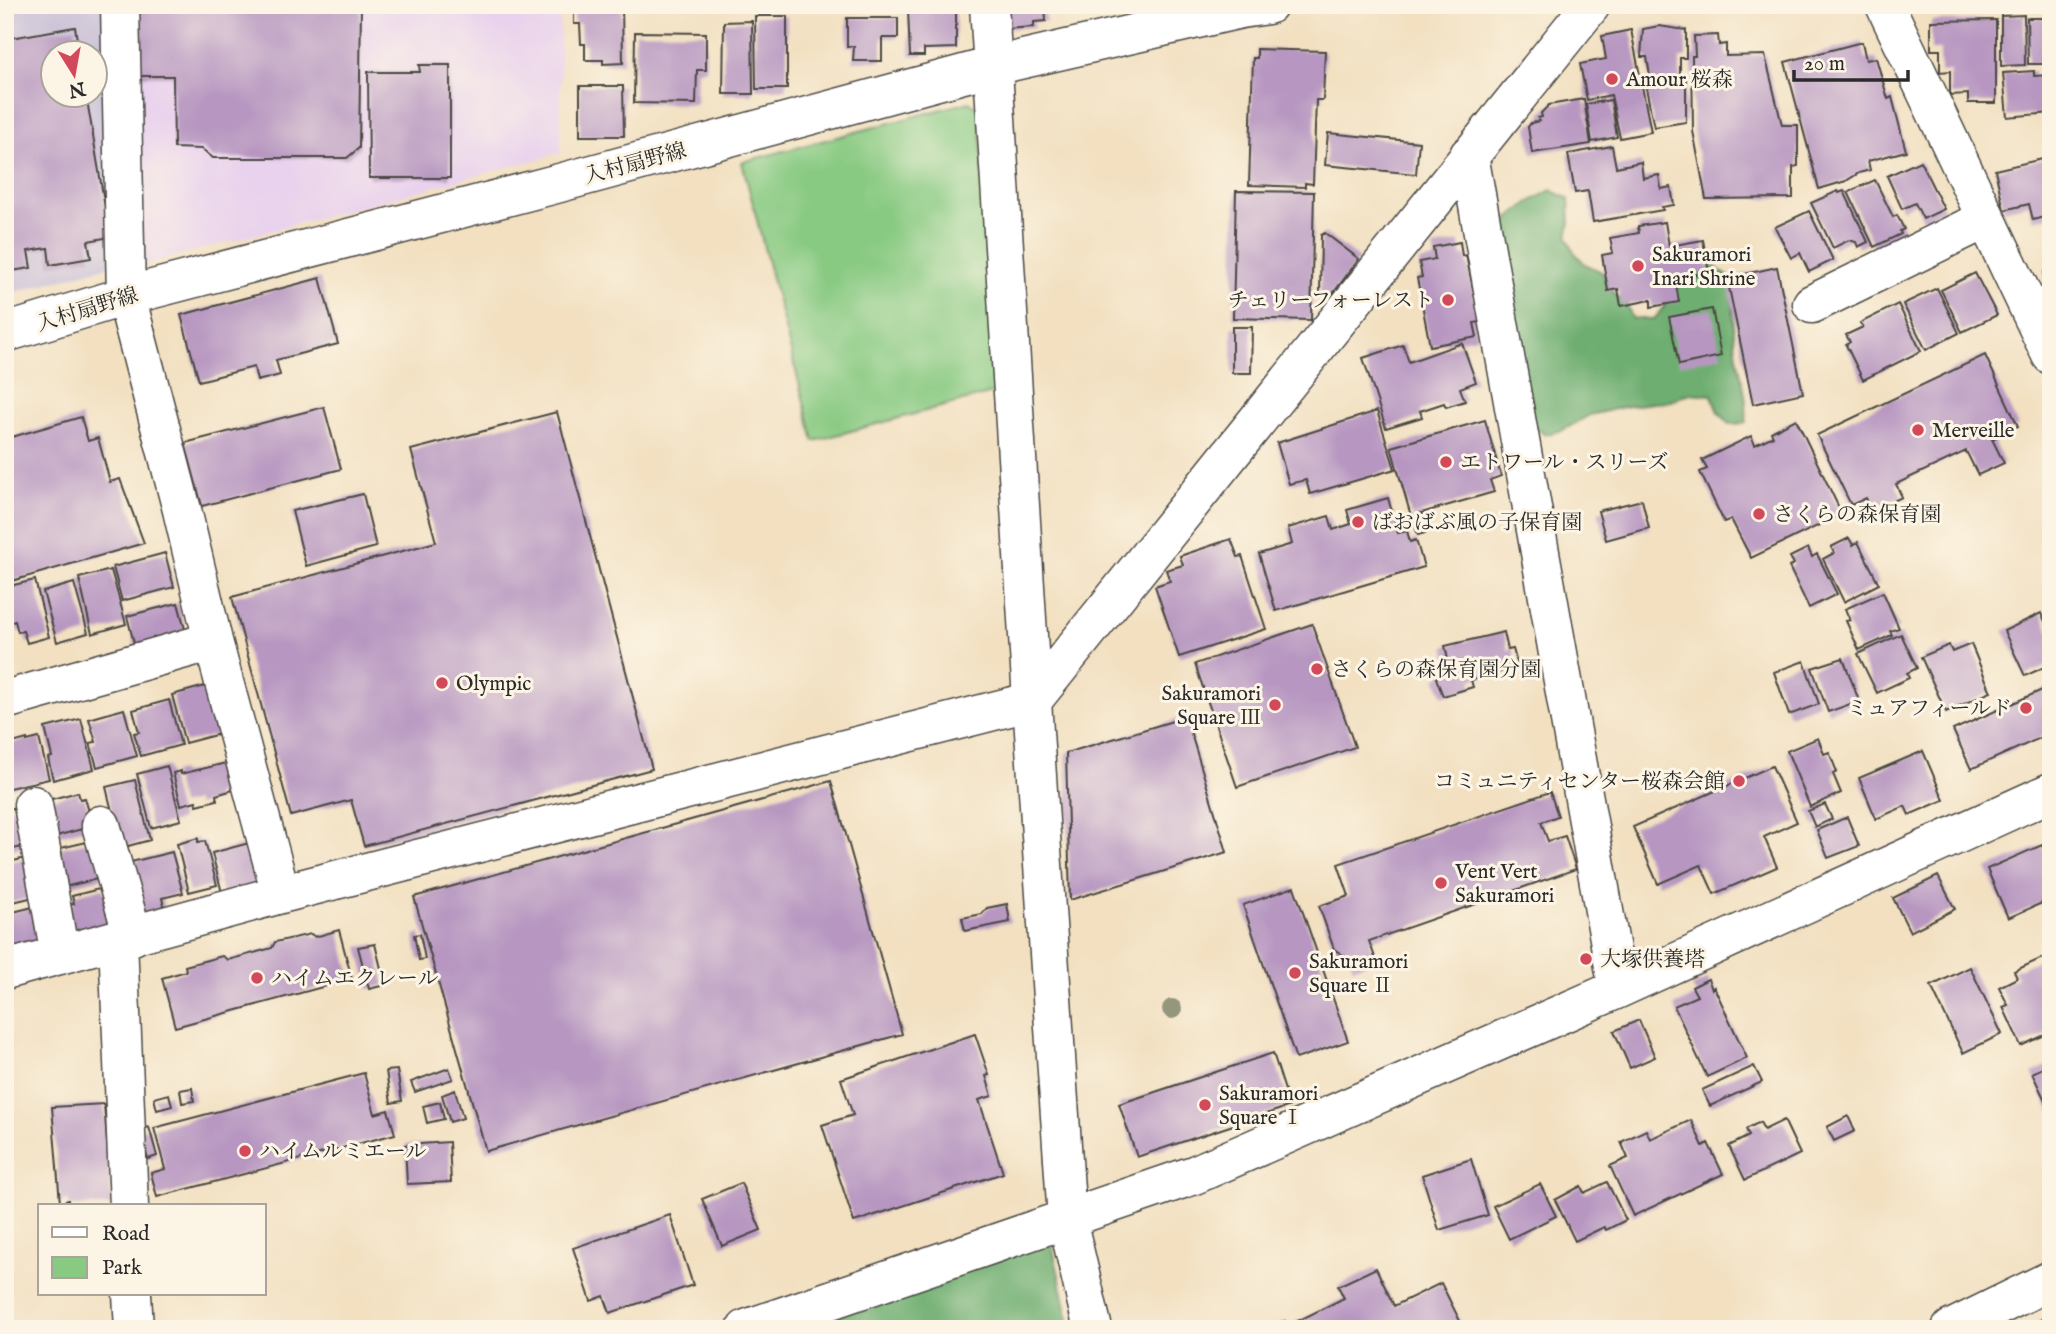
<svg xmlns="http://www.w3.org/2000/svg" width="2056" height="1334" font-family="'IM FELL English','Noto Serif JP',serif">
<style>
.built{fill:#e9d2ed}
.industrial{fill:#c9bfd7;fill-rule:evenodd}
.green{fill:#89ca83;stroke:#5a7a57;stroke-width:2}
.forest{fill:#6eae71;stroke:#4c6c4e;stroke-width:2}
.building{fill:#b797c1}
.lines{fill:none;stroke-linecap:round;stroke-linejoin:round}
.minor-casing{stroke:#494642;stroke-width:41}
.minor{stroke:#fff;stroke-width:38}
.tree{fill:#94977d}
.poi-dot{fill:#d1495b;stroke:#fcf5e5;stroke-width:2.5}
.labels{text-anchor:middle;stroke-width:6;stroke-linejoin:round;paint-order:stroke}
.poi-label{font-size:21px;fill:#2b2b2b;stroke:#fcf5e5;text-anchor:start}
.street-label{font-size:21px;fill:#2b2b2b;stroke:#fcf5e5}
</style>
<rect width="100%" height="100%" fill="#fcf5e5"/>
<filter id="ink" filterUnits="userSpaceOnUse"><feTurbulence type="fractalNoise" baseFrequency=".0143" numOctaves="2"/><feDisplacementMap in="SourceGraphic" scale="14" xChannelSelector="R" yChannelSelector="G"/><feConvolveMatrix kernelMatrix="1 2 1 2 8 2 1 2 1" color-interpolation-filters="sRGB"/></filter>
<filter id="wash" filterUnits="userSpaceOnUse"><feTurbulence type="fractalNoise" baseFrequency=".00686" numOctaves="4" result="noise"/><feDisplacementMap in="SourceGraphic" scale="28" xChannelSelector="R" yChannelSelector="G"/><feGaussianBlur stdDeviation="1.57" result="paint"/><feColorMatrix in="noise" values="0 0 0 0 0 0 0 0 0 0 0 0 0 0 0 0 0 1.4 0 .05"/><feComposite in="paint" operator="in"/></filter>
<g filter="url(#wash)">
<rect width="100%" height="100%" fill="#f2e0c1"/>
<path class="built" d="M132,5H560L561,153L146,264L134,259Z"/>
<path class="industrial" d="M20,5H108L116,264L5,295V25ZM52,52H94V94H52Z"/>
<path class="green" d="M969,102L979,109L996,392L814,441L742,162Z"/>
<path class="forest" d="M1551,190L1569,199L1570,223L1567,237L1574,252L1585,264L1602,272L1611,291L1626,304L1633,319H1654C1678,293 1676,275 1715,267L1729,277C1735,299 1732,320 1735,342C1738,371 1749,395 1746,423L1730,424L1718,412L1712,395L1690,393L1670,401L1628,406L1590,415L1563,430L1545,435L1524,419L1499,242L1502,224L1528,203Z
M1051,1240L1071,1329H797Z"/>
<g id="blocks">
<path class="building" d="M138,5H361L359,148L347,158H213L202,149L174,148L173,76H136Z
M574,5H622L623,63L603,64V60H585V44H581L580,24H574Z
M1004,5H1045L1046,21L1034,22V27L1005,29Z
M1054,5H1093V7L1055,10Z
M948,8V12H956V48L924,49V56H910L908,10Z
M2024,15L2025,65L2001,66V16Z
M755,16H787V89H756Z
M847,18H898V38H882V61H853L854,46L847,47Z
M2027,18H2051V64H2028Z
M1996,20V103H1968V94L1950,95V71L1940,72V50H1931V21Z
M752,21L753,94H723L724,22Z
M1659,26L1686,30V58H1680V78H1686V122L1654,127L1645,83L1651,82L1647,57H1641L1643,29Z
M75,27L79,52H52V94H86L110,237L88,241L91,258L50,265L48,248L28,251L31,268L5,272V39Z
M1631,30L1651,132L1620,138L1611,95L1587,100L1580,64L1606,59L1602,36Z
M635,32L706,33V70H697L696,104L634,103Z
M1718,35L1719,45L1726,44V56L1765,55L1782,125H1798V166L1793,167V198L1706,199L1693,131L1692,56H1695L1694,36Z
M1862,42L1866,60L1876,58L1888,99L1892,97L1906,151L1868,161L1870,170L1859,173L1846,181L1819,189L1785,62Z
M1257,49L1325,51L1323,100H1316L1313,184L1305,183V187L1249,185L1253,58H1257Z
M419,65H450V178H369L368,72H420Z
M2034,71V76L2051,75V113L2007,117L2003,73Z
M580,86H623L624,136H580Z
M1584,99L1591,144L1532,153L1528,127L1531,123L1539,121L1538,118L1542,117L1541,113L1549,105Z
M1611,100L1617,137L1592,142L1586,104Z
M1328,133L1419,142L1416,174L1325,165Z
M1612,146L1616,167L1641,162L1643,178L1659,175L1661,189L1671,187L1674,205L1662,207L1663,210L1593,222L1588,191L1575,193L1568,154Z
M2051,157V215L2033,220L2029,204L2004,210L1995,170Z
M1920,161L1944,209L1923,219L1915,203L1902,209L1887,176Z
M1875,180L1893,217L1897,215L1904,229L1900,231L1901,234L1874,247L1848,192Z
M1236,191L1314,192L1311,320L1233,318Z
M1838,191L1839,193L1844,191L1868,242L1858,247L1856,242L1849,240L1833,248L1811,203Z
M1809,211L1833,260L1809,272L1800,253L1791,258L1775,227Z
M1665,222L1669,246L1703,240L1709,272L1675,278L1679,302L1651,307V300L1621,306L1618,289L1608,291L1602,255L1613,253L1610,238L1639,233L1638,226Z
M1325,233L1359,259L1331,296H1320L1321,235Z
M1460,242L1462,256L1466,255L1480,322L1474,323L1477,337L1430,346L1417,278L1422,277L1419,262L1435,259L1433,247Z
M2051,266V297H2050L2044,272L2048,271L2047,267Z
M1777,267L1803,393L1753,404L1727,278Z
M1975,273L1997,315L1962,332L1941,290Z
M320,278L338,344L276,360L280,375L257,381L254,367L199,381L181,315Z
M1937,288L1959,333L1926,350L1903,304Z
M1898,304L1921,351L1863,380L1846,345L1850,342L1846,335L1863,327L1860,323Z
M1712,309L1721,356L1679,365L1669,317Z
M1232,327H1252L1251,373H1232Z
M1462,343L1476,382L1460,388L1465,401L1446,407L1444,403L1420,411L1422,417L1386,428L1363,358L1403,345L1409,362Z
M1985,355L2018,426L1992,439L2004,463L1978,475L1966,451L1896,484L1902,497L1872,511L1866,498L1851,505L1817,435Z
M324,407L341,469L202,506L185,443Z
M1377,411L1395,469L1310,494L1306,480L1289,484L1277,443Z
M557,412L652,769L364,846L351,800L291,816L232,597L436,542L411,450Z
M81,417L88,441L98,438L110,482L120,479L144,543L5,583V564L9,563L5,551V439Z
M1796,419L1842,514L1751,558L1731,519L1724,522L1700,472L1707,469L1702,460L1751,436L1755,445L1773,436L1771,432Z
M1485,420L1501,476L1490,480L1494,492L1411,516L1391,447Z
M363,494L376,547L306,566L292,511Z
M1388,498L1398,533L1407,531L1410,542L1416,540L1424,567L1276,611L1259,554L1292,544L1288,528L1329,516L1333,530L1351,524L1347,510Z
M1642,500L1649,528L1606,540L1598,511Z
M1422,514L1428,532L1418,535L1412,517Z
M1849,538L1853,545L1858,542L1879,584L1844,602L1823,559L1834,553L1831,547Z
M1231,539L1238,557L1242,556L1266,629L1179,657L1155,586L1170,581L1166,570L1183,565L1180,556Z
M1808,548L1812,557L1817,554L1837,594L1809,608L1789,567L1794,564L1790,557Z
M165,553L174,587L122,601L113,567Z
M111,570L126,624L92,634L79,578Z
M35,580L49,637L27,643L23,631L18,632L15,621L5,624V587Z
M74,583L88,633L57,642L43,592Z
M1883,592L1899,628L1890,631L1892,635L1859,650L1846,621L1850,620L1845,609Z
M178,603L186,633L136,651L127,616Z
M2041,613L2051,634V664L2025,676L2004,631Z
M1312,624L1355,747L1237,787L1195,664Z
M1504,632L1508,650L1513,649L1518,667L1471,680L1473,687L1443,696L1436,678L1450,668L1445,646Z
M1901,634L1917,668L1907,673L1909,678L1877,693L1858,654Z
M1971,644L1991,692L1946,712L1921,657L1949,645L1952,652Z
M1843,658L1859,701L1828,712L1812,668Z
M1804,661L1819,704L1789,715L1774,672Z
M209,685L223,733L185,743L172,695Z
M2051,686V733L1971,769L1953,730Z
M169,700L181,745L141,756L134,733L139,732L133,710Z
M124,709L137,756L97,767L90,743L96,742L89,719Z
M1186,717L1227,852L1070,900L1066,753Z
M81,719L94,769L53,780L48,758L52,757L45,728Z
M39,738L49,779L5,789V745L27,739V741Z
M1818,738L1824,754L1829,752L1837,772L1833,774L1841,793L1810,807L1787,751Z
M1923,751L1944,800L1909,815L1905,806L1876,819L1859,778Z
M226,763L233,790L216,795L217,800L197,805L196,801L181,805L173,773L181,771V774Z
M167,766L181,820L151,828L137,774Z
M1772,766L1797,822L1764,837L1777,867L1714,894L1701,865L1658,884L1633,827Z
M135,780L150,840L121,848L106,787Z
M831,781L902,1034L486,1151L414,897Z
M78,792L80,799L85,798L93,826L49,838L48,800Z
M1550,792L1558,816L1541,822L1548,841L1565,836L1576,869L1369,941L1376,960L1353,968L1350,960L1334,949L1319,906L1349,896L1338,864Z
M1825,804L1832,819L1815,827L1808,811Z
M20,806L34,844L5,851V810Z
M1847,817L1859,846L1828,858L1817,830Z
M198,838V842L205,841L217,885L189,892L177,844Z
M91,841L105,877L60,888L53,858L62,856L61,848Z
M249,843L261,887L223,897L212,853Z
M2042,845L2051,864V899L2008,918L1987,869Z
M172,852L183,893L162,898L165,912L141,918L127,863Z
M26,858L42,895L5,904V863Z
M1938,876L1955,909L1910,932L1893,898Z
M1294,887L1348,1041L1296,1059L1243,905Z
M103,888L116,925L72,936L65,906L74,904L72,896Z
M1007,904L1010,922L965,931L962,918L982,914L987,908Z
M33,907L50,944L5,956V914Z
M339,930L352,979L175,1027L162,978L186,971L185,966L222,956L228,960L272,948L275,942L311,934L315,937Z
M420,934L425,959L419,960L414,935Z
M375,944L385,985L369,989L358,947Z
M2051,954V1032L2021,1046L2003,1007L2008,1005L1999,987L2017,978L2014,971Z
M1970,967L2002,1034L1963,1053L1931,986Z
M1708,979L1712,989L1714,987L1747,1058L1707,1077L1674,1006L1697,996L1692,987Z
M1639,1020L1655,1057L1630,1068L1614,1031Z
M975,1034L989,1075L986,1076L992,1096L979,1100L1003,1173L854,1222L822,1125L853,1115L841,1079Z
M1273,1053L1290,1106L1137,1157L1119,1104Z
M2051,1064V1113L2032,1073Z
M1754,1066L1762,1082L1710,1106L1702,1090Z
M449,1068L453,1079L415,1092L411,1082Z
M397,1070L402,1101L391,1103L386,1071Z
M364,1073L375,1114L388,1110L395,1134L157,1197L151,1173L165,1169L154,1128Z
M192,1088L194,1101L182,1103L180,1090Z
M455,1090L463,1118L450,1122L442,1095Z
M169,1094L172,1106L157,1110L154,1098Z
M440,1102L444,1119L427,1123L423,1106Z
M104,1104L112,1206H69L68,1200L60,1203L52,1107Z
M1848,1116L1855,1131L1834,1141L1827,1127Z
M1691,1120L1703,1146L1708,1143L1723,1174L1633,1216L1610,1166L1628,1158L1621,1142L1646,1130L1650,1139Z
M1784,1120L1800,1154L1745,1180L1729,1146L1749,1136L1746,1129L1760,1122L1764,1130Z
M149,1127L157,1156L148,1159L139,1130Z
M449,1142L451,1182L407,1184L405,1145Z
M1471,1159L1488,1215L1439,1230L1422,1175Z
M1607,1182L1626,1220L1606,1230L1604,1227L1575,1241L1555,1200L1581,1186L1584,1193Z
M741,1183L761,1230L722,1246L702,1199Z
M1540,1184L1556,1216L1509,1239L1493,1206Z
M670,1215L693,1285L610,1313L604,1296L591,1301L573,1248Z
M1376,1268L1394,1306L1441,1283L1462,1325L1454,1329H1269L1285,1321L1288,1326L1344,1298L1338,1286Z
M2051,1315V1329H2042L2039,1321Z
M212,1324V1329H188V1327Z"/>
</g>
</g>
<g filter="url(#ink)">
<use href="#blocks" fill-opacity="0" stroke="#494642" stroke-width="2"/>
<g class="lines">
<g class="minor-casing">
<path id="minor" d="M120,5L126,296L182,510L213,641L281,894
M989,5L1034,732L1067,1219L1093,1329
M1885,5L2051,355
M1469,155L1618,989
M1812,304L1986,219
M5,333L126,296L552,185L993,66L1241,9L1268,5
M5,700L213,641
M33,805L60,955
M101,825L133,936
M118,940L129,1206
M5,970L281,894L1032,701L1591,5
M132,1294L134,1329
M746,1329L1194,1175L1618,989L2051,792
M1951,1329L2051,1280"/>
</g>
<use href="#minor" class="minor"/>
</g>
<circle class="tree" cx="1172" cy="1009" r="10"/>
</g>
<g class="poi-dot">
<circle cx="1612" cy="79" r="7"/>
<circle cx="1638" cy="266" r="7"/>
<circle cx="1448" cy="300" r="7"/>
<circle cx="1918" cy="430" r="7"/>
<circle cx="1446" cy="462" r="7"/>
<circle cx="1759" cy="514" r="7"/>
<circle cx="1358" cy="522" r="7"/>
<circle cx="1317" cy="669" r="7"/>
<circle cx="442" cy="683" r="7"/>
<circle cx="1275" cy="705" r="7"/>
<circle cx="2026" cy="708" r="7"/>
<circle cx="1739" cy="781" r="7"/>
<circle cx="1441" cy="883" r="7"/>
<circle cx="1586" cy="959" r="7"/>
<circle cx="1295" cy="973" r="7"/>
<circle cx="257" cy="978" r="7"/>
<circle cx="1205" cy="1105" r="7"/>
<circle cx="245" cy="1151" r="7"/>
</g>
<g class="labels">
<g class="poi-label">
<text x="1626" y="86">Amour 桜森</text>
<text x="1652" y="261">Sakuramori<tspan x="1652" dy="24">Inari Shrine</tspan></text>
<text x="1434" y="307" text-anchor="end">チェリーフォーレスト</text>
<text x="1932" y="437">Merveille</text>
<text x="1460" y="469">エトワール・スリーズ</text>
<text x="1773" y="521">さくらの森保育園</text>
<text x="1372" y="529">ばおばぶ風の子保育園</text>
<text x="1331" y="676">さくらの森保育園分園</text>
<text x="456" y="690">Olympic</text>
<text x="1261" y="700" text-anchor="end">Sakuramori<tspan x="1261" dy="24">Square Ⅲ</tspan></text>
<text x="2012" y="715" text-anchor="end">ミュアフィールド</text>
<text x="1725" y="788" text-anchor="end">コミュニティセンター桜森会館</text>
<text x="1455" y="878">Vent Vert<tspan x="1455" dy="24">Sakuramori</tspan></text>
<text x="1600" y="966">大塚供養塔</text>
<text x="1309" y="968">Sakuramori<tspan x="1309" dy="24">Square Ⅱ</tspan></text>
<text x="271" y="985">ハイムエクレール</text>
<text x="1219" y="1100">Sakuramori<tspan x="1219" dy="24">Square Ⅰ</tspan></text>
<text x="259" y="1158">ハイムルミエール</text>
</g>
<g class="street-label">
<text transform="translate(635 163) rotate(-15)" y="7">入村扇野線</text>
<text transform="translate(87 309) rotate(-17)" y="7">入村扇野線</text>
</g>
</g>
<rect width="2056" height="1334" fill="none" stroke="#fcf5e5" stroke-width="28"/>
<rect x="38" y="1204" width="228" height="91" fill="#fcf5e5" stroke="#a8a49b" stroke-width="2"/>
<rect x="52" y="1227" width="35" height="10" fill="#ffffff" stroke="#a8a49b" stroke-width="2"/>
<text x="102" y="1240" font-size="21" fill="#2b2b2b">Road</text>
<rect x="52" y="1257" width="35" height="21" fill="#89ca83" stroke="#a8a49b" stroke-width="2"/>
<text x="102" y="1274" font-size="21" fill="#2b2b2b">Park</text>
<g transform="translate(74 74) rotate(169)"><circle r="33" fill="#fcf5e5" stroke="#a8a49b" stroke-width="2"/>
<path d="M0-5L12 26L0 18L-12 26Z" fill="#d1495b"/>
<text y="-10" font-size="19" font-weight="bold" text-anchor="middle" fill="#2b2b2b">N</text>
</g>
<path d="M1794 70v10h114v-10" fill="none" stroke="#2b2b2b" stroke-width="3.5"/>
<text x="1804" y="70" font-size="21" fill="#2b2b2b" stroke="#fcf5e5" stroke-width="5" paint-order="stroke">20 m</text>
</svg>
